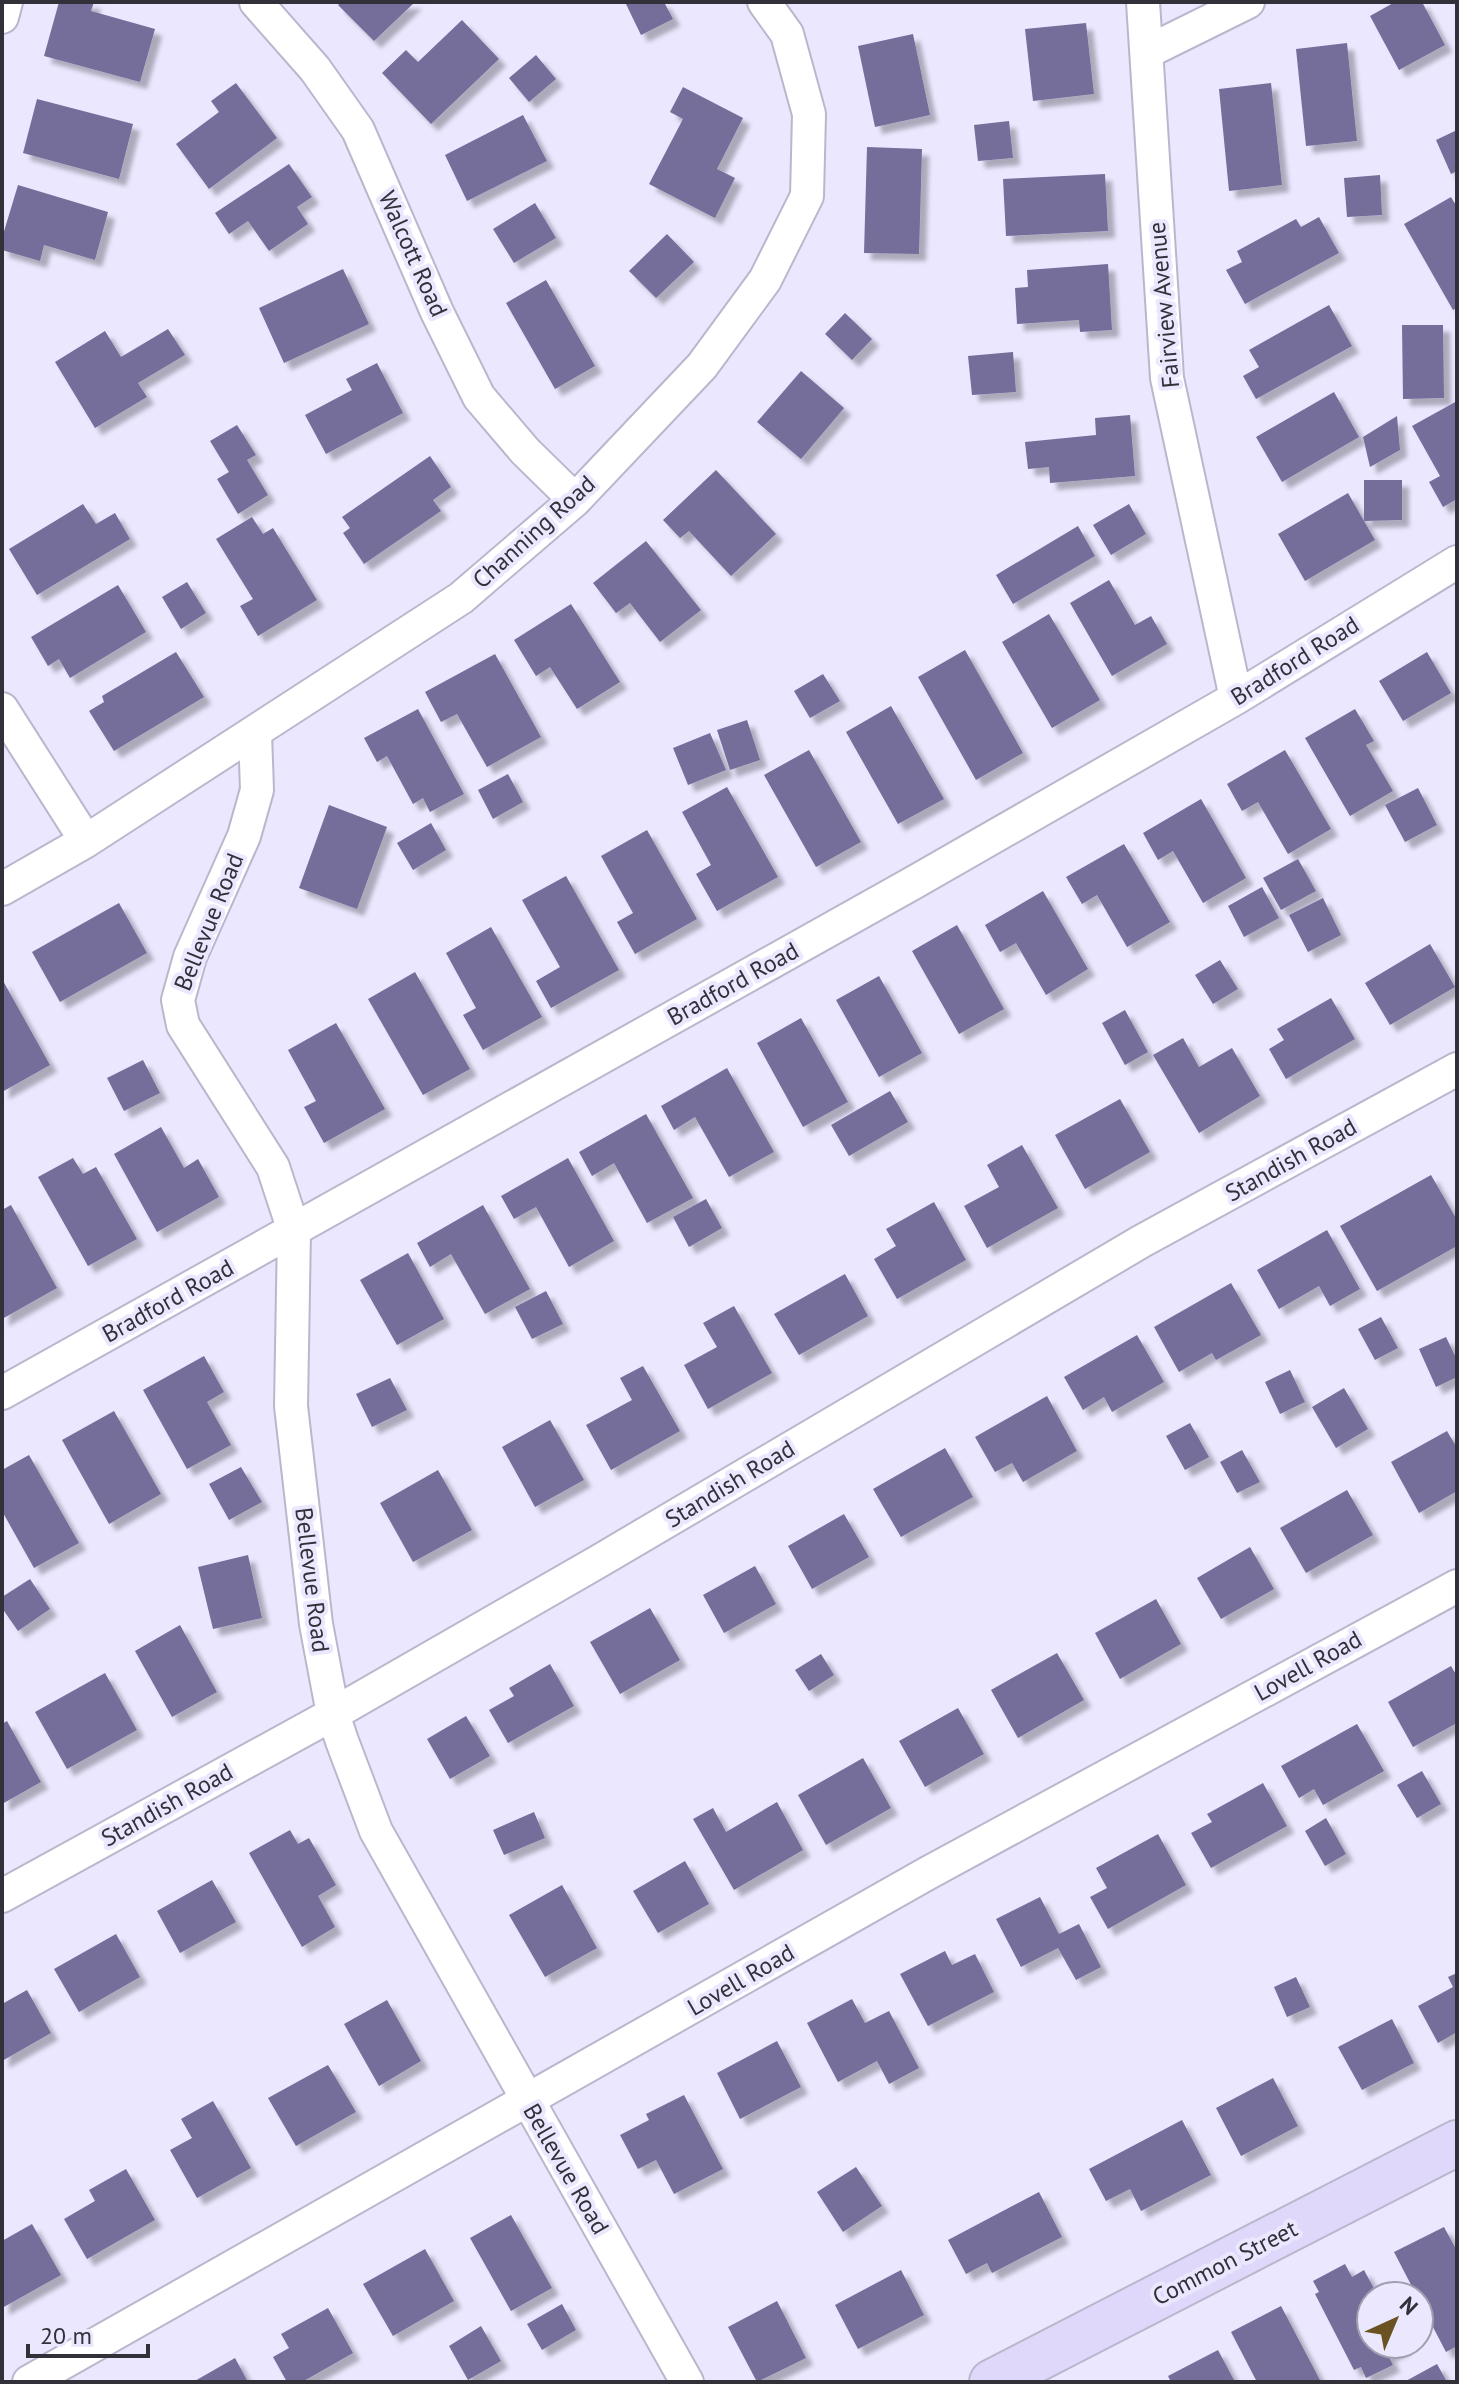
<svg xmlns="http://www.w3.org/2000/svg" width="1459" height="2384" font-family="'PT Sans',sans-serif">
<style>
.building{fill:#756d9a;filter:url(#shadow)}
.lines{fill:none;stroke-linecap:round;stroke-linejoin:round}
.minor-casing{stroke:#bab7cd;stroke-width:36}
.secondary-casing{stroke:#bab7cd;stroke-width:48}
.minor{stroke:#fff;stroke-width:32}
.secondary{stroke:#e0d8fb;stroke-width:44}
.labels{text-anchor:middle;stroke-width:8;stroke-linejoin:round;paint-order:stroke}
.street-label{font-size:24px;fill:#323139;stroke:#eae7fe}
</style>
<defs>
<filter id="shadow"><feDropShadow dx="7" dy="7" stdDeviation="2" flood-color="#0004"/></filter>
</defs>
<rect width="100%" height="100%" fill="#eae7fe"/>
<path class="building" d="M59,2H94L91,11L155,29L140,82L44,56Z
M341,2H415L374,41L338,5Z
M625,2H664L673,19L641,35Z
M1395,2H1422L1445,45L1399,70L1370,16Z
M462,20L499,59L431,124L382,73L406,50L418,62Z
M1086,23L1094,94L1033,101L1025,29Z
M913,34L930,115L875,127L858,46Z
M1347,43L1357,141L1306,146L1296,49Z
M536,55L556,79L529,102L509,78Z
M236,83L277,138L209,189L176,144L219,112L211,101Z
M1271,83L1282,185L1229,191L1219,89Z
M683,87L743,118L717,169L735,178L715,218L649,184L683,119L670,112Z
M37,99L133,124L119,179L23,153Z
M523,115L547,161L467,201L445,155Z
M1009,121L1013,158L978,161L974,125Z
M1457,130V171L1451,174L1436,140Z
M867,147L922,149L919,254L864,253Z
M289,164L312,197L297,207L308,224L269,251L248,221L229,234L215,213Z
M1105,174L1108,231L1006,236L1003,179Z
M1380,175L1382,215L1347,217L1344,178Z
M18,185L108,212L95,260L44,245L40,261L2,250V238Z
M1451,197L1457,207V308L1453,310L1404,224Z
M535,203L556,238L514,263L493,229Z
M1319,217L1339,253L1245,304L1226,270L1242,262L1237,251L1296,219L1301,227Z
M667,234L694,262L656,298L629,271Z
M1108,264L1112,330L1080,332L1079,320L1017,324L1015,288L1028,287L1027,270Z
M343,269L369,324L284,363L259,308Z
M546,280L595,366L555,389L506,303Z
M1329,305L1352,346L1256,399L1243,376L1259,367L1249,350Z
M845,313L872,339L852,360L825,334Z
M1402,325H1443L1444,398L1403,399Z
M168,329L185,355L138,383L147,397L95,428L55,362L105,331L121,357Z
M1013,352L1016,392L972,395L968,356Z
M377,363L403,413L326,454L305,415L352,390L346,379Z
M801,371L844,408L801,459L757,422Z
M1334,392L1359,437L1282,482L1256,437Z
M1457,401V499L1443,507L1429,482L1440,476L1412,426Z
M1130,415L1135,476L1050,483L1049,467L1028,469L1025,442L1096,435L1095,418Z
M1397,416L1400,450L1370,467L1363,437Z
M237,425L256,455L247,460L268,495L238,514L217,479L229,472L210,441Z
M430,456L451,487L433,500L441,511L364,564L343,533L350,528L342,517Z
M716,470L776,534L731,576L689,531L680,538L663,520Z
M1364,480H1402V520L1364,521L1375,540L1305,581L1278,534L1348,493L1364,521Z
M83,504L96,524L115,513L130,539L37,595L9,549Z
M1129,504L1146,534L1111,555L1093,525Z
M252,517L263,534L273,528L317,600L258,636L240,606L253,599L216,539Z
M1078,526L1095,556L1013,604L996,575Z
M646,541L701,610L660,642L630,603L616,613L593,583Z
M1109,580L1135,625L1151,616L1167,644L1112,676L1070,603Z
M187,582L206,613L181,629L162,597Z
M118,585L146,632L70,678L59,659L48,666L31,637Z
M571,604L620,682L577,709L550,667L536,676L514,640Z
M1049,614L1100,700L1052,728L1002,642Z
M965,650L1023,753L976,780L918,677Z
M176,652L204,697L114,751L89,711L104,702L102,696Z
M1427,652L1451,693L1403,721L1379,681Z
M495,654L541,737L487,767L457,714L441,722L425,692Z
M823,674L840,701L810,718L794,691Z
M891,706L944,799L898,824L846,732Z
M418,709L464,794L430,812L423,798L413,804L387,756L377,762L364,738Z
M1355,709L1374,741L1366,745L1393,791L1350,816L1305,738Z
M747,720L760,760L730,770L717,730Z
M710,733L726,770L688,785L673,748Z
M809,750L861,842L816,867L764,775Z
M1285,750L1331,829L1288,854L1258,802L1242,811L1227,784Z
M508,774L523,802L493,819L478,790Z
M727,787L778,877L717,911L696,874L711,865L682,812Z
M1418,788L1437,825L1405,842L1385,805Z
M1201,799L1246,878L1203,903L1173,851L1158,860L1143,833Z
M329,805L387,827L357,909L299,888Z
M431,823L446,850L413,870L397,843Z
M647,830L697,919L635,954L617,922L633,913L601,856Z
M1124,844L1170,922L1127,947L1097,895L1082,904L1066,877Z
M1298,859L1316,891L1281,910L1263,878Z
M566,876L619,970L551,1008L536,981L560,967L522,900Z
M1262,887L1279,918L1244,937L1228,906Z
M1043,891L1088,969L1046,995L1016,943L1000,952L985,925Z
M1323,898L1341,935L1308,952L1289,915Z
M119,903L147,953L60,1002L32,952Z
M957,925L1004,1009L959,1034L912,951Z
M491,927L542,1017L483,1050L463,1015L476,1008L446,953Z
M1430,944L1455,987L1390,1025L1365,983Z
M1220,960L1238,989L1213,1004L1195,975Z
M415,972L470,1069L423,1095L368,999Z
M879,976L922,1053L879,1077L836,1000Z
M2,979L50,1065L2,1092Z
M1331,998L1355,1039L1286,1079L1269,1049L1284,1040L1277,1029Z
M1125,1010L1148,1052L1125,1065L1102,1023Z
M801,1018L848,1102L803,1127L757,1043Z
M336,1023L385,1109L324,1143L304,1107L316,1101L288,1050Z
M1183,1038L1199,1067L1232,1048L1260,1096L1199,1133L1153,1055Z
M143,1060L160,1093L124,1111L107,1078Z
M727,1068L774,1152L729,1177L695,1117L674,1130L661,1106Z
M890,1091L908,1122L849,1156L831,1125Z
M1120,1099L1150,1152L1085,1189L1055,1135Z
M646,1114L693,1198L647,1223L614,1163L592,1176L579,1152Z
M161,1127L184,1168L198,1159L219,1197L157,1232L114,1154Z
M1022,1145L1058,1208L987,1248L964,1206L999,1187L987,1165Z
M73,1158L83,1174L96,1167L137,1239L88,1266L38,1177Z
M568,1158L614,1241L569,1267L536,1207L514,1219L501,1196Z
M1431,1175L1457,1220V1246L1377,1291L1340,1226Z
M706,1199L722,1228L689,1247L673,1217Z
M934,1202L966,1260L897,1299L874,1259L896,1246L886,1229Z
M11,1205L57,1288L2,1319V1210Z
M483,1205L530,1289L485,1314L451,1254L430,1267L417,1243Z
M1327,1230L1360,1289L1330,1306L1319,1286L1279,1309L1257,1270Z
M408,1253L444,1319L397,1345L360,1280Z
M845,1274L868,1316L799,1355L774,1314Z
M1231,1283L1261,1335L1216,1360L1212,1353L1179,1372L1154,1327Z
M546,1291L563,1324L532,1339L515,1307Z
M734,1306L772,1373L708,1409L684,1365L717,1347L703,1323Z
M1381,1317L1398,1348L1375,1360L1358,1329Z
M1137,1335L1164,1382L1112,1412L1104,1397L1083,1410L1064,1377Z
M1446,1337L1457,1360V1377L1436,1387L1419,1349Z
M204,1356L224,1392L207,1402L231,1445L187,1469L143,1390Z
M643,1366L680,1431L611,1470L586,1425L632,1400L620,1378Z
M1290,1370L1305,1402L1280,1414L1265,1382Z
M390,1378L407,1410L372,1427L356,1394Z
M1344,1388L1368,1429L1336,1448L1312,1407Z
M1047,1396L1077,1451L1023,1482L1012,1463L995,1472L975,1437Z
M114,1411L161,1494L109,1524L62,1440Z
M550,1420L584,1480L535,1507L502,1447Z
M1190,1423L1209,1457L1185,1470L1166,1436Z
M1447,1431L1457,1448V1491L1419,1513L1391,1462Z
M945,1448L973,1497L901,1537L873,1489Z
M1242,1450L1260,1482L1237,1493L1220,1462Z
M29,1455L79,1543L34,1568L2,1511V1470Z
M241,1467L262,1502L229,1520L209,1484Z
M438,1470L472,1530L413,1562L380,1503Z
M1347,1490L1373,1535L1306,1573L1280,1528Z
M844,1514L869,1557L812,1589L788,1546Z
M1250,1547L1274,1589L1221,1619L1197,1578Z
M248,1555L262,1618L213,1629L198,1567Z
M755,1566L776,1604L724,1633L703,1595Z
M30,1579L50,1609L18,1631L2,1608V1597Z
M1156,1599L1181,1644L1120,1679L1095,1633Z
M650,1608L680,1660L620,1694L590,1642Z
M180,1625L217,1692L172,1717L135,1651Z
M1057,1653L1084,1700L1018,1738L991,1690Z
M821,1654L834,1675L809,1691L795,1670Z
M550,1664L574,1706L508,1743L489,1710L514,1696L509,1688Z
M1451,1666L1457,1676V1723L1413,1747L1388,1702Z
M105,1673L137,1730L67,1769L35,1712Z
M958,1708L984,1754L925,1787L899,1741Z
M466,1716L490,1756L450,1779L427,1739Z
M7,1721L41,1782L2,1804V1724Z
M1357,1724L1384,1771L1323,1805L1314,1789L1299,1798L1281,1766Z
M863,1758L891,1808L826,1845L798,1795Z
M1422,1771L1441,1804L1417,1818L1397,1785Z
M1263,1783L1287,1826L1211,1868L1191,1833L1212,1822L1207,1814Z
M777,1802L803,1850L734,1890L693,1819L713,1808L726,1832Z
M534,1812L545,1838L504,1855L493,1830Z
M1326,1818L1346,1854L1325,1866L1305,1831Z
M290,1830L298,1844L309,1838L336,1885L318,1896L335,1927L302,1947L249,1853Z
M1158,1834L1186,1885L1108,1929L1090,1897L1107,1888L1096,1868Z
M685,1861L709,1904L658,1933L633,1891Z
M212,1880L236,1922L180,1953L157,1911Z
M562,1885L597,1948L545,1977L509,1915Z
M1040,1897L1059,1934L1079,1924L1101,1967L1076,1980L1058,1948L1021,1967L996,1919Z
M116,1934L140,1977L79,2012L54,1969Z
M945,1951L952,1965L975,1954L994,1992L928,2026L900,1974Z
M1457,1973V2032L1438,2043L1418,2006L1453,1987L1448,1977Z
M1296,1977L1310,2007L1287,2017L1274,1987Z
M27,1990L51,2033L2,2061V2004Z
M852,1999L865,2023L889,2011L919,2068L889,2084L877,2061L838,2082L807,2023Z
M387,2000L421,2061L379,2086L344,2024Z
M1392,2019L1414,2063L1362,2090L1338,2047Z
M777,2041L801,2087L740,2119L717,2073Z
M328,2065L356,2112L296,2146L268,2098Z
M1273,2078L1298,2126L1241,2156L1216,2108Z
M684,2095L723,2169L674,2194L656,2160L638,2169L620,2135L649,2120L646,2114Z
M213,2101L251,2168L197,2198L170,2150L192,2138L181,2119Z
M1182,2120L1211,2175L1141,2211L1130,2189L1106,2201L1089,2169Z
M856,2167L882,2206L843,2232L817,2192Z
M126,2169L155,2220L87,2259L64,2219L95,2201L89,2190Z
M1039,2192L1062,2237L992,2273L987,2263L966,2274L948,2240Z
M511,2215L552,2288L511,2311L470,2238Z
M32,2224L61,2275L2,2308V2241Z
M1444,2227L1457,2251V2346L1446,2352L1394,2252Z
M425,2249L454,2301L393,2336L363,2284Z
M1345,2264L1352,2277L1364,2270L1378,2296H1371V2344H1402L1404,2347L1388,2355L1393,2365L1366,2378L1361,2367L1354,2370L1315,2294L1319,2292L1313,2281Z
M901,2270L924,2315L858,2349L835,2305Z
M777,2301L806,2358L757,2382L728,2327Z
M562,2304L576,2330L542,2350L527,2324Z
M1281,2306L1321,2382H1257L1231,2332Z
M328,2308L353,2353L302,2382H287L273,2357L289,2348L281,2334Z
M481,2326L501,2361L468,2380L449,2346Z
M1218,2350L1235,2382H1171L1168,2376Z
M235,2358L248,2382H193Z
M1437,2364L1447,2382H1404Z"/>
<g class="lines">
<g class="minor-casing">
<path id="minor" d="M256,2L315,69L358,130L437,312L479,397L525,451L575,500
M1143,2L1167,378L1236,698
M2,17L6,2
M1147,52L1248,2
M2,709L86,841
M255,733L257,790L244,836L190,957L178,1000L183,1025L273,1167L294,1231L291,1406L316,1624L333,1714L342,1741L376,1831L687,2382
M2,889L86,841L461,598L575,500L702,366L765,280L807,196L809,114L787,34L764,2
M2,1393L913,883L1236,698L1457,562
M2,1896L333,1714L601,1560L1142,1241L1457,1069
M29,2382L928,1873L1457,1586"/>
</g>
<g class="secondary-casing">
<path id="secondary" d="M992,2382L1457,2143"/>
</g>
<use href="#minor" class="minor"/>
<use href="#secondary" class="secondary"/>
</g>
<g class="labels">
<g class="street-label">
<text transform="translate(413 254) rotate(66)" y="8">Walcott Road</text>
<text transform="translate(1164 305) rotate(-95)" y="8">Fairview Avenue</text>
<text transform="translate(534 532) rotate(-42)" y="8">Channing Road</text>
<text transform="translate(1295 661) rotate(-32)" y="8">Bradford Road</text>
<text transform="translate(209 922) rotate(-68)" y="8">Bellevue Road</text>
<text transform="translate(733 984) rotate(-29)" y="8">Bradford Road</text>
<text transform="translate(1291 1160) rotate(-29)" y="8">Standish Road</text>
<text transform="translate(168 1301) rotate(-29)" y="8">Bradford Road</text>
<text transform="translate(730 1484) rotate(-31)" y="8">Standish Road</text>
<text transform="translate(312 1580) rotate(83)" y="8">Bellevue Road</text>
<text transform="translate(1308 1666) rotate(-29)" y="8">Lovell Road</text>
<text transform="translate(167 1805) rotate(-29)" y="8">Standish Road</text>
<text transform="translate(741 1980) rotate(-30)" y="8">Lovell Road</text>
<text transform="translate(566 2169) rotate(60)" y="8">Bellevue Road</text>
<text transform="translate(1225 2263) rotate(-27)" y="8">Common Street</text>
</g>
</g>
<rect width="1459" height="2384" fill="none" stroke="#323139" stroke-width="8"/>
<g transform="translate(1395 2320) rotate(44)"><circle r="38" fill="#eae7fe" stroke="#a09eaf" stroke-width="2"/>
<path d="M0-6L14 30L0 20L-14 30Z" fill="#6a5222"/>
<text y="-12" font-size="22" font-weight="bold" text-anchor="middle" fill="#323139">N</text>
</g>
<path d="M28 2344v12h120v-12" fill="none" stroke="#323139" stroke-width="4"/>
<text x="40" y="2344" font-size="24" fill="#323139" stroke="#eae7fe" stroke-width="6" paint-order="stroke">20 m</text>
</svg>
